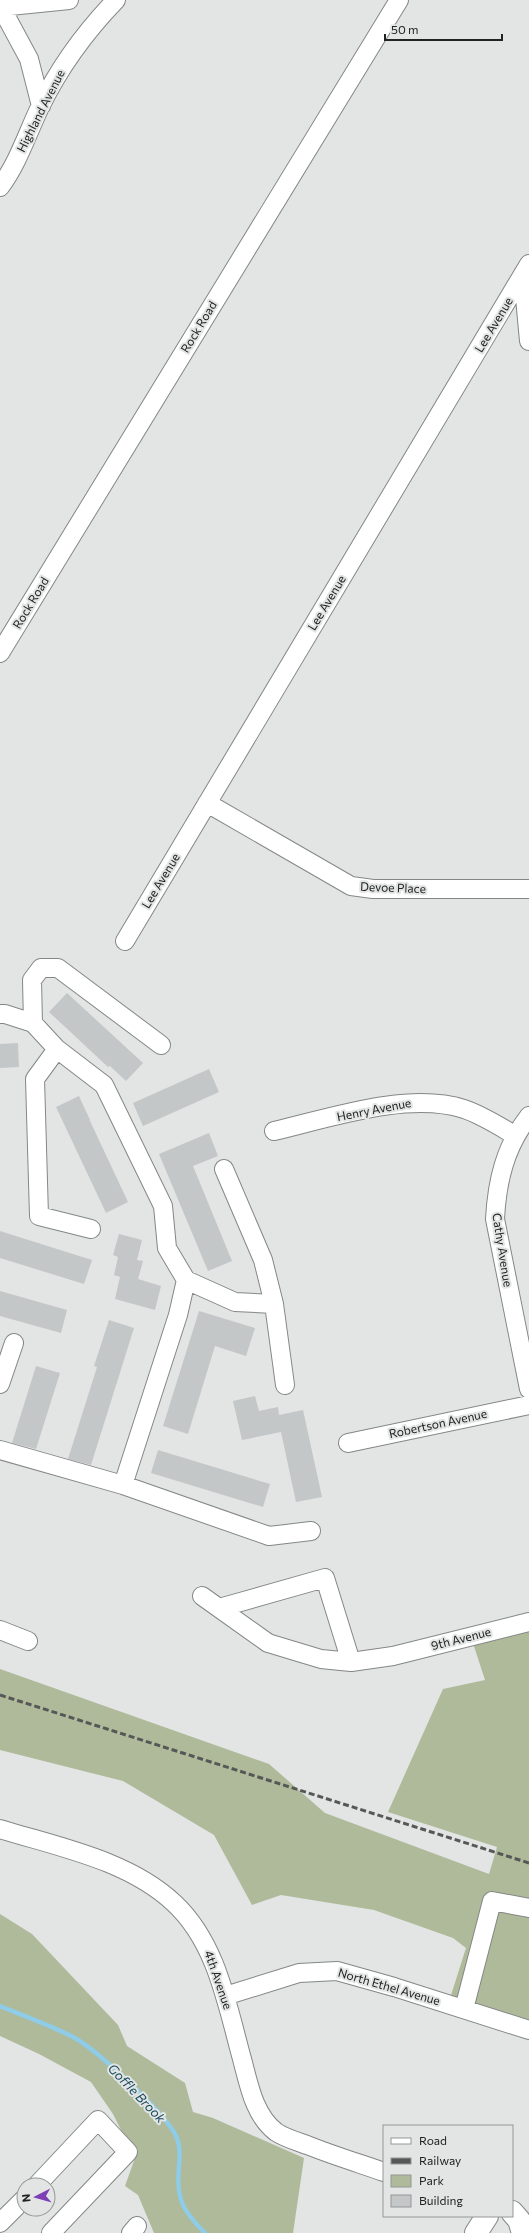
<svg xmlns="http://www.w3.org/2000/svg" width="529" height="2233" font-family="Commissioner,sans-serif">
<style>
.green{fill:#aeba9a}
.lines{fill:none;stroke-linecap:round;stroke-linejoin:round}
.stream{stroke:#8ecce8;stroke-width:4.5}
.building{fill:#c4c7c7}
.minor-casing{stroke:#848786;stroke-width:20}
.highway-casing{stroke:#848786;stroke-width:24}
.minor{stroke:#fff;stroke-width:18}
.highway{stroke:#fff;stroke-width:22}
.rail{stroke:#565757;stroke-width:3;stroke-dasharray:6 3;stroke-linecap:butt}
.labels{text-anchor:middle;stroke-width:4;stroke-linejoin:round;paint-order:stroke}
.street-label{font-size:12px;fill:#212222;stroke:#e2e5e4}
.water-label{font-size:13px;font-style:italic;fill:#16495d;stroke:#e2e5e4}
</style>
<rect width="100%" height="100%" fill="#e2e5e4"/>
<path class="green" d="M526,1623L529,1633V2040L446,2011L466,1948L453,1938L374,1910L281,1895L252,1905L214,1835L123,1781L0,1750V1669L269,1764L325,1813L489,1874L497,1847L388,1812L443,1689L485,1680L470,1634Z
M0,1914L32,1934L118,2025L127,2046L185,2083L193,2112L213,2118L304,2158L293,2233H154L138,2195L125,2186L135,2158L113,2114L91,2082L39,2054L0,2036Z"/>
<g class="lines">
<path class="stream" d="M0,2006C24,2016 50,2025 73,2037C96,2049 165,2113 176,2136C180,2144 180,2157 179,2166C176,2199 182,2210 205,2233"/>
</g>
<path class="building" d="M67,993L143,1063L126,1081L110,1066L108,1067L49,1012Z
M18,1043L19,1067L0,1068V1044Z
M209,1069L219,1092L143,1126L133,1103Z
M79,1096L90,1120L89,1122L90,1121L128,1202L106,1213L56,1107Z
M209,1133L218,1156L193,1166L232,1261L208,1271L159,1154Z
M0,1231L92,1260L84,1284L0,1258Z
M119,1234L142,1240L137,1260L143,1261L138,1279L161,1286L155,1310L115,1299L120,1277L114,1275L118,1257L113,1255Z
M0,1291L67,1310L61,1333L0,1316Z
M199,1311L255,1328L246,1356L215,1346L188,1434L163,1426Z
M109,1320L134,1328L91,1465L68,1459L97,1367L94,1366Z
M36,1366L60,1373L36,1449L12,1443Z
M255,1396L259,1411L278,1407L279,1415L303,1410L322,1497L296,1502L281,1432L242,1440L233,1401Z
M158,1450L270,1484L263,1507L151,1473Z"/>
<g class="lines">
<g class="minor-casing">
<path id="minor" d="M0,7L69,0
M1,7L29,59L41,106
M0,187C18,163 27,134 40,107C59,68 86,31 116,0
M523,276L529,341
M0,653L399,0
M207,803L351,886L373,889H529
M125,941L529,264
M0,1014H5L33,1023L57,1049L104,1085L163,1206L167,1248L186,1280L178,1315L123,1485L0,1450
M33,1023L32,980L41,968H58L161,1045
M57,1049L35,1079L39,1216L91,1229
M529,1116C505,1147 497,1181 495,1219L529,1389
M274,1131C330,1118 408,1091 464,1109C482,1115 499,1126 516,1136
M224,1169L263,1260L274,1304
M186,1280L235,1302L274,1304L285,1385
M0,1384L14,1343
M348,1443L529,1405
M123,1485L269,1536L311,1531
M202,1596L268,1643L321,1659L351,1662L393,1656L529,1622
M219,1608L325,1578L351,1662
M0,1630L28,1641
M0,1829C58,1847 128,1860 174,1903C217,1943 227,2005 242,2059C249,2085 254,2115 276,2132C285,2138 296,2141 307,2145C332,2155 358,2163 384,2172
M225,1996L299,1973L337,1971L394,1987L529,2030
M464,2009L492,1901L529,1908
M37,2185L98,2120L128,2152L51,2233
M0,2223L24,2199
M131,2233L137,2226"/>
</g>
<g class="highway-casing">
<path id="highway" d="M512,2212L519,2220L523,2233
M476,2233L487,2216"/>
</g>
<use href="#minor" class="minor"/>
<use href="#highway" class="highway"/>
<path class="rail" d="M0,1695L529,1863"/>
</g>
<g class="labels">
<g class="street-label">
<text transform="translate(41 111) rotate(-63)" y="4">Highland Avenue</text>
<text transform="translate(494 325) rotate(-59)" y="4">Lee Avenue</text>
<text transform="translate(199 327) rotate(-59)" y="4">Rock Road</text>
<text transform="translate(31 603) rotate(-59)" y="4">Rock Road</text>
<text transform="translate(327 603) rotate(-59)" y="4">Lee Avenue</text>
<text transform="translate(161 881) rotate(-59)" y="4">Lee Avenue</text>
<text transform="translate(393 888) rotate(2)" y="4">Devoe Place</text>
<text transform="translate(374 1110) rotate(-11)" y="4">Henry Avenue</text>
<text transform="translate(502 1250) rotate(81)" y="4">Cathy Avenue</text>
<text transform="translate(438 1424) rotate(-12)" y="4">Robertson Avenue</text>
<text transform="translate(461 1639) rotate(-14)" y="4">9th Avenue</text>
<text transform="translate(218 1980) rotate(71)" y="4">4th Avenue</text>
<text transform="translate(389 1987) rotate(16)" y="4">North Ethel Avenue</text>
</g>
<g class="water-label">
<text transform="translate(137 2093) rotate(46)" y="5">Goffle Brook</text>
</g>
</g>
<rect x="383" y="2125" width="130" height="92" fill="#e2e5e4" stroke="#959796"/>
<rect x="391" y="2138" width="20" height="6" fill="#ffffff" stroke="#959796"/>
<text x="419" y="2145" font-size="12" fill="#212222">Road</text>
<rect x="391" y="2158" width="20" height="6" fill="#565757" stroke="#959796"/>
<text x="419" y="2165" font-size="12" fill="#212222">Railway</text>
<rect x="391" y="2175" width="20" height="12" fill="#aeba9a" stroke="#959796"/>
<text x="419" y="2185" font-size="12" fill="#212222">Park</text>
<rect x="391" y="2195" width="20" height="12" fill="#c4c7c7" stroke="#959796"/>
<text x="419" y="2205" font-size="12" fill="#212222">Building</text>
<g transform="translate(36 2197) rotate(264)"><circle r="19" fill="#e2e5e4" stroke="#959796"/>
<path d="M0-3L7 15L0 10L-7 15Z" fill="#7f3fb4"/>
<text y="-6" font-size="11" font-weight="bold" text-anchor="middle" fill="#212222">N</text>
</g>
<path d="M385 34v6h117v-6" fill="none" stroke="#212222" stroke-width="2"/>
<text x="391" y="34" font-size="12" fill="#212222" stroke="#e2e5e4" stroke-width="3" paint-order="stroke">50 m</text>
</svg>
